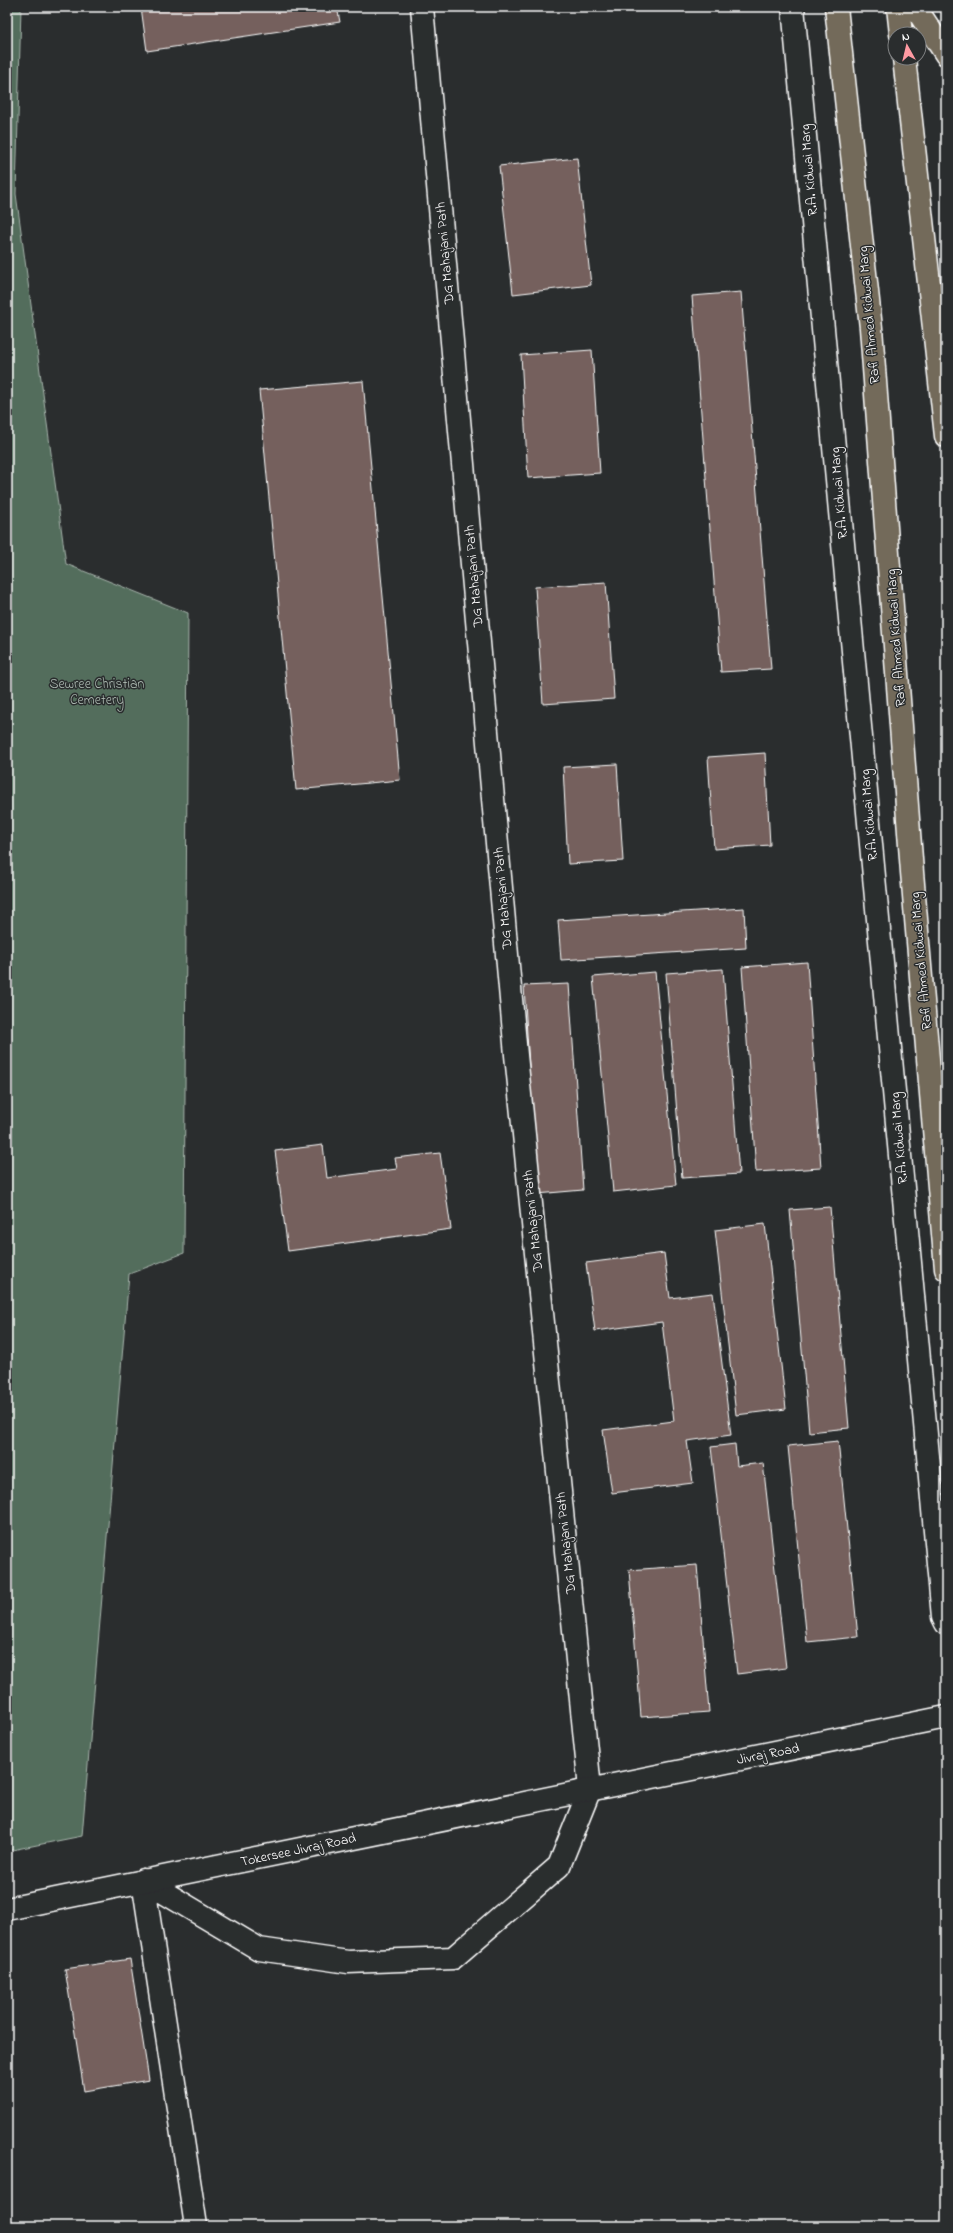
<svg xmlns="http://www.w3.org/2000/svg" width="953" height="2233" font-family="'Indie Flower',sans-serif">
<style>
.green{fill:#536d5c;stroke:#a9b6ae}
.building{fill:#74615d;stroke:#fff}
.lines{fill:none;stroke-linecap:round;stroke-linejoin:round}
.minor-casing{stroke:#fff;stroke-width:25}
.tertiary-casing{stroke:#fff;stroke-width:25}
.primary-casing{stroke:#fff;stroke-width:25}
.minor{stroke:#2a2d2e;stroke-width:22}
.tertiary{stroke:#2a2d2e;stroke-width:22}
.primary{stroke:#736b5a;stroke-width:22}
.labels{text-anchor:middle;stroke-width:3;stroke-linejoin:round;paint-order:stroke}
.street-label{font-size:14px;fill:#fff;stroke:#2a2d2e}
.park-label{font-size:14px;fill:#a9b6ae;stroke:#2a2d2e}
</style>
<rect width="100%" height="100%" fill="#2a2d2e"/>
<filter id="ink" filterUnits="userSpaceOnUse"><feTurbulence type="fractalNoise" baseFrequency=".025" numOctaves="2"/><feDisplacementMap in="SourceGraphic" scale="8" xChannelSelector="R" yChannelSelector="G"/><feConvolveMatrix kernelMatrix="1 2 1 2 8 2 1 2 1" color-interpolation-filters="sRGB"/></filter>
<g filter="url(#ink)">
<path class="green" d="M7,7H21L16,194L66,564L188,613L184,1253L129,1274L82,1836L7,1851Z"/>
<path class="building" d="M141,7H337L340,22L147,51Z
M577,158L591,285L513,294L499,166Z
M741,292L771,669L721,672L692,296Z
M592,350L600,473L528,478L521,355Z
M363,381L400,780L296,790L259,390Z
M606,582L614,699L543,704L535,587Z
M765,753L770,845L714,849L708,757Z
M617,764L623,861L568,864L563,767Z
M744,908L746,948L561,960L558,920Z
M807,962L821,1168L756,1172L742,967Z
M723,969L739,1174L682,1178L666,973Z
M655,972L676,1185L613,1192L593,977Z
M569,984L583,1190L537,1194L524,986Z
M323,1145L327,1178L397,1169L395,1158L440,1153L451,1229L288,1251L275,1151Z
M830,1207L849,1428L809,1432L790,1210Z
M765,1224L786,1409L736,1415L715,1230Z
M664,1253L670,1298L713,1293L731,1435L687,1441L693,1483L612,1493L603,1430L674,1421L662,1322L595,1331L586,1263Z
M838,1441L858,1637L807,1642L788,1446Z
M735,1444L737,1466L763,1463L786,1668L737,1674L711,1447Z
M697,1565L709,1712L641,1717L629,1570Z
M130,1959L149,2080L84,2091L65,1969Z"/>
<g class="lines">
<g class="minor-casing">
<path id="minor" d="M143,1880L259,1949L348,1962L453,1958L559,1866L590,1789L516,1055L422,7
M143,1880L196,2226"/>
</g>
<g class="tertiary-casing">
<path id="tertiary" d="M793,7L943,1617L946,1623
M7,1909L946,1717"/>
</g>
<g class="primary-casing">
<path id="primary" d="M836,7L871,328L912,872L946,1269
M898,7L901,34
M915,7L946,54
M904,58L946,436"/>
</g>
<use href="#minor" class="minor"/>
<use href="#tertiary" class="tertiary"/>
<use href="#primary" class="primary"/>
</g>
</g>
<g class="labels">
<g class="street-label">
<text transform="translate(808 170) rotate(-95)" y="5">R.A. Kidwai Marg</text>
<text transform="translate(444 253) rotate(-95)" y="5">DG Mahajani Path</text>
<text transform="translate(868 315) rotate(-95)" y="5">Rafi Ahmed Kidwai Marg</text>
<text transform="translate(838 493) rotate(-95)" y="5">R.A. Kidwai Marg</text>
<text transform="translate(473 576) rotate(-95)" y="5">DG Mahajani Path</text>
<text transform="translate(895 638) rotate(-94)" y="5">Rafi Ahmed Kidwai Marg</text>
<text transform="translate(868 815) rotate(-95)" y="5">R.A. Kidwai Marg</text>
<text transform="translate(502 898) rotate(-95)" y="5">DG Mahajani Path</text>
<text transform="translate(920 961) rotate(-95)" y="5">Rafi Ahmed Kidwai Marg</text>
<text transform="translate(898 1138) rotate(-95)" y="5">R.A. Kidwai Marg</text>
<text transform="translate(532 1221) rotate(-96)" y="5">DG Mahajani Path</text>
<text transform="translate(565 1543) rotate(-96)" y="5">DG Mahajani Path</text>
<text transform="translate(768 1753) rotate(-11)" y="5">Jivraj Road</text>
<text transform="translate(298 1849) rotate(-12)" y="5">Tokersee Jivraj Road</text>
</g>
<g class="park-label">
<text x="97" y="688">Sewree Christian<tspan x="97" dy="16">Cemetery</tspan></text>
</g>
</g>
<rect width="953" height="2233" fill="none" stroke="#2a2d2e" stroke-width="24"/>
<rect x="12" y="12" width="929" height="2209" fill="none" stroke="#fff" stroke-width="1.5" filter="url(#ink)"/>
<g transform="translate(907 46) rotate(352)"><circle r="19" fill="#2a2d2e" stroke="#7f8182"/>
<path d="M0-3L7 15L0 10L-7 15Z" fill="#ff9aa2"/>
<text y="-6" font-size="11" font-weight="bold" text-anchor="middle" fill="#ffffff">N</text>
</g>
</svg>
